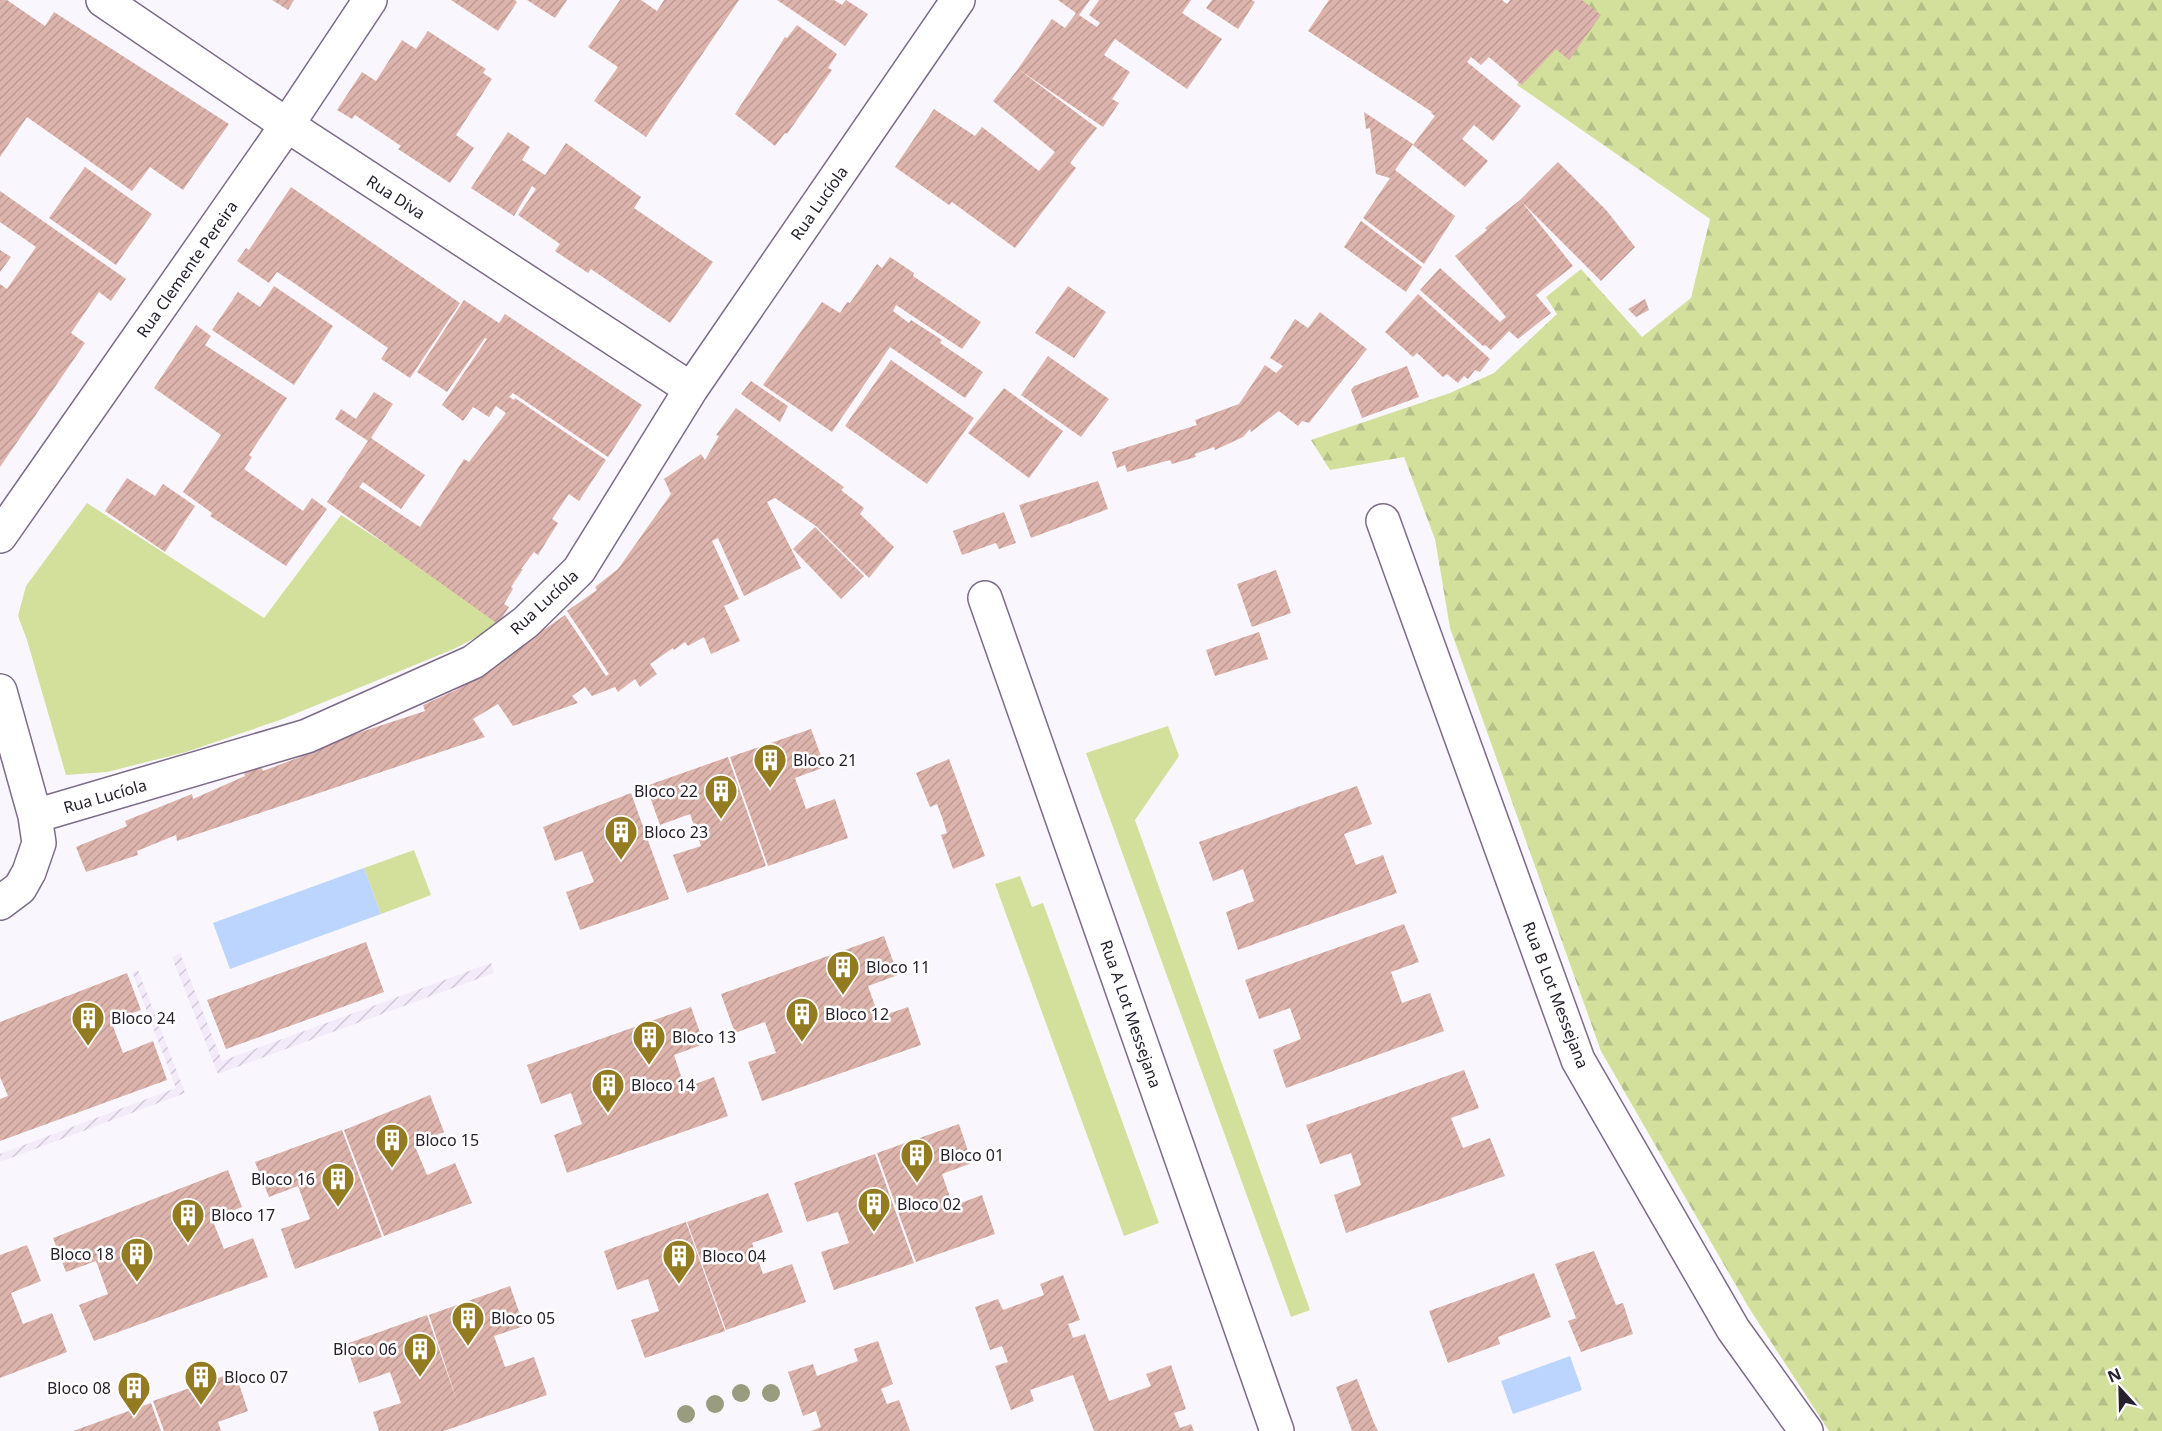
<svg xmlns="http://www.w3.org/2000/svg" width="2162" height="1431" font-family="'Noto Sans',sans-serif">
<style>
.industrial{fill:url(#industrial-furrows)}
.green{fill:#d2e09c}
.forest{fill:url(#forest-firs)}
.water{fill:#bbd5ff}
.building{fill:url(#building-hatch)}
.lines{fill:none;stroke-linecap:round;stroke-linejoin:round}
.minor-casing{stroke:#7c6b89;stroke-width:36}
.minor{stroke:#fff;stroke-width:33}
.tree{fill:#999c7e}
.labels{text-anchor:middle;stroke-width:5;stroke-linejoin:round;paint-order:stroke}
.street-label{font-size:16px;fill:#27202d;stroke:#fff}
.poi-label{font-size:16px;fill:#27202d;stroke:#fff;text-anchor:start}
</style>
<defs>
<pattern id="industrial-furrows" width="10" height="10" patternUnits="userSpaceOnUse" patternTransform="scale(1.5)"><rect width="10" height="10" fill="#f3eafa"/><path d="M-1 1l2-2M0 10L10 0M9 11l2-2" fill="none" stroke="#d0c8d7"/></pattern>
<pattern id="forest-firs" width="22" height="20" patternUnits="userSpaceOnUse" patternTransform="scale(1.5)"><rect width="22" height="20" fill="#d2e09c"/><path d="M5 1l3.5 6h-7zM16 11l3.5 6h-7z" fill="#b4c087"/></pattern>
<pattern id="building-hatch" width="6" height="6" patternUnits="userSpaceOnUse" patternTransform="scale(1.5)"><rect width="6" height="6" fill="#ddb4ac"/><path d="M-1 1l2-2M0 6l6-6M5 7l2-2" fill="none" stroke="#be9a94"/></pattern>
</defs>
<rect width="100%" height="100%" fill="#faf6fd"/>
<path class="industrial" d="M180,953L222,1061L491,963L494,973L218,1074L172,957Z
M138,970L185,1093L0,1162V1154L176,1088L132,972Z"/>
<path class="green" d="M87,503L264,618L341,515L505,622L454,649L280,720L186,752L107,772L66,775L27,640L18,616L26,586Z
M1168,726L1179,756L1135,820L1310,1310L1291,1317L1086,753Z
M414,850L431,895L381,914L364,868Z
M1020,876L1032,907L1043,903L1159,1223L1124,1236L995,884Z"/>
<path class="forest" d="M1563,0H2162V1431H1829L1749,1308L1601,1051L1450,628L1435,539L1404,457L1330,470L1311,440L1450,393L1494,373L1557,314L1546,297L1581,269L1642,337L1691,298L1710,219L1517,85Z"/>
<path class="water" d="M364,868L381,914L230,969L213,923Z
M1570,1356L1582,1390L1513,1414L1501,1381Z"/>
<path class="building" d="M0,0H7L45,26L54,12L229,124L183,190L150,167L132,191L27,117L0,157Z
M272,0H294L288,10Z
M451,0H515L517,2L498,31Z
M527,0H567L555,18Z
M620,0H641L657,11L664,0H739L646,137L594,101L618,67L588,47Z
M777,0H834L842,5L846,0L868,14L845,46Z
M1058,0H1090L1079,15L1097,27L1100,23L1089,15L1099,0H1191L1182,13L1222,39L1187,89L1115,39L1104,55L1130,72L1112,99L1119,103L1103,127L1018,69L1052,19L1065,28L1076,13Z
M1212,0H1252L1255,2L1238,29L1206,8Z
M1329,0H1502L1507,4L1510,0H1582L1601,15L1569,60L1556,49L1522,85L1489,57L1481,65L1471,57L1467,62L1521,106L1493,141L1474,125L1462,139L1488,161L1465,187L1413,145L1435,116L1431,113L1432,112L1308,31Z
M797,25L837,54L828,68L832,70L787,134L785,133L775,146L735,114L785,37L787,38Z
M428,31L486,69L483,73L492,79L456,135L474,148L450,183L398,149L401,146L355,115L352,119L337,110L362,72L376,81L402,40L416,49Z
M1018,69L1097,128L1070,163L1076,168L1015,248L952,202L949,205L895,167L934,109L975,136L982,127L1039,171L1055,152L993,101Z
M1364,112L1413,144L1395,170L1455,216L1424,264L1363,218L1390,178L1376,174L1370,128L1366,129Z
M508,132L530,147L522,160L545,175L566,143L641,197L634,208L713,262L670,323L591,269L588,273L555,251L560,244L518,215L536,189L532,186L514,216L471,188Z
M1558,162L1607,211L1635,247L1601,281L1522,202L1573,266L1536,295L1551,313L1518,339L1509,331L1491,350L1485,345L1483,346L1420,290L1440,268L1500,322L1506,317L1455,256L1487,230L1485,228L1520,200Z
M85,167L152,214L116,265L49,218Z
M291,187L460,303L410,378L381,359L388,348L291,281L277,272L269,283L237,261L246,248L249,250Z
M0,191L126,279L111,301L99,292L71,333L85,343L0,467V284L7,289L36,247L0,222Z
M1361,221L1422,267L1406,292L1344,247Z
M0,250L11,257L0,272Z
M890,257L914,273L913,276L981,322L962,349L896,305L893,311L909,323L911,320L942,340L940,343L983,372L965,398L890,347L832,432L763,385L822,302L840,313L847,302L850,303L877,264L882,268Z
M274,286L333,326L294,385L212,330L238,292L260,307Z
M1068,286L1106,312L1074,358L1035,333Z
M1418,294L1490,359L1480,372L1475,370L1468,379L1464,376L1458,383L1447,374L1443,377L1417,353L1413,357L1385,332Z
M1645,299L1649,310L1636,317L1628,309Z
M464,300L499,323L505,314L642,405L608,457L513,393L509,397L514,400L515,398L606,460L579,501L569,494L552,519L558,523L538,555L534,552L521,569H523L511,587L513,589L504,604L509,607L498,624L327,502L368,441L335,419L341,409L356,419L374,392L393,404L371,438L425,475L401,509L363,482L359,487L420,527L464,459L469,462L506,413L496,406L489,417L473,407L463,421L442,405L487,339L485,338L447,392L417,372Z
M1320,312L1367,349L1309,423L1302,421L1298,426L1279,411L1251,432L1250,429L1243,437L1215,450L1214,447L1195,454L1196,457L1172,464L1170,460L1127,472L1125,465L1117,468L1112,452L1197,425L1195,420L1239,404L1265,365L1276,373L1283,366L1270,358L1295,319L1308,328Z
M196,325L211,336L205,345L287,398L249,455L252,457L244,469L303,511L312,498L327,509L286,566L210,516L212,513L183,492L221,435L154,388Z
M1048,356L1109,399L1081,437L1021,395Z
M891,360L974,418L927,484L845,426Z
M1407,366L1419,397L1362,418L1351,390L1354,386Z
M751,381L788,406L780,422L741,394Z
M1004,388L1063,431L1029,478L968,433Z
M736,408L844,487L841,490L864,508L860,514L894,547L869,578L816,526L775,498L767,502L801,568L744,596L718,538L712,541L739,599L724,606L740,641L711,654L704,637L688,646L685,642L674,650L673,648L650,664L657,674L640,687L635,679L618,692L615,687L592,696L585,687L572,696L578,703L513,726L498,704L473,719L485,737L177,841L176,835L137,851L138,855L86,872L76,847L127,826L125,821L192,794L193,799L245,776L244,772L261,766L263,771L300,757L298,754L343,731L346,737L425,711L423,705L456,690L479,675L565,615L606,676L609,674L567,611L597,590L595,587L618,569L671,494L664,479L701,454L705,460L719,436L716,435Z
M127,478L155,496L163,484L195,506L165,552L105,511Z
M1098,481L1108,509L1031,538L1019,505Z
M1004,512L1016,543L999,549L996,543L962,555L953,531Z
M815,527L864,576L841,599L793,549Z
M1276,570L1291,613L1252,627L1237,584Z
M1259,632L1268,659L1215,676L1206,650Z
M811,729L825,767L795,778L806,809L835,799L848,838L768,866L730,757Z
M728,757L766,866L687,893L673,855L701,846L690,814L660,825L646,786Z
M949,759L985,856L953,869L941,835L947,833L943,820L937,804L930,807L916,773Z
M1357,786L1372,824L1344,834L1356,865L1383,855L1397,893L1238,950L1226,912L1254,901L1243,869L1213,881L1199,842Z
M631,793L669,899L580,930L566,892L594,882L582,851L555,861L543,827Z
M1404,924L1419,962L1391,972L1402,1003L1430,993L1444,1031L1286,1088L1273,1050L1301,1039L1290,1008L1259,1019L1245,980Z
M884,936L898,975L868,986L879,1017L908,1007L921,1045L762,1101L748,1062L776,1053L765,1022L735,1033L721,994Z
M366,942L384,992L226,1049L207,1000Z
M127,973L141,1010L111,1021L123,1053L153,1041L167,1080L0,1141V1099L8,1096L0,1077V1022Z
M691,1007L704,1044L674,1055L685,1088L714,1077L728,1116L567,1173L554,1135L582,1124L571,1093L541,1104L527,1065Z
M1464,1070L1479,1108L1451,1118L1463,1148L1490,1138L1505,1176L1346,1233L1334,1195L1361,1185L1351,1153L1320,1164L1306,1125Z
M430,1095L444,1132L414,1144L427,1175L455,1163L472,1203L384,1236L344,1130Z
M959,1124L972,1163L942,1174L953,1206L982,1195L995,1234L916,1262L877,1153Z
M342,1130L382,1237L295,1269L281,1229L310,1219L298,1186L269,1197L255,1162Z
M875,1154L914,1263L834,1290L821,1252L849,1243L838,1212L807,1222L794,1183Z
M228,1170L242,1207L212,1219L224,1249L253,1238L268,1277L94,1341L79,1305L108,1294L96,1261L66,1272L53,1238Z
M768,1193L783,1232L752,1243L763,1274L792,1264L806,1302L726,1330L687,1222Z
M686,1222L725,1331L645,1358L631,1320L659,1311L648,1279L617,1290L604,1251Z
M27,1245L41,1281L11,1293L23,1324L52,1313L67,1352L0,1378V1255Z
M1594,1251L1616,1305L1623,1303L1633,1334L1581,1352L1568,1321L1576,1318L1555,1264Z
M1534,1273L1551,1317L1498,1337L1500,1344L1448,1363L1429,1311Z
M1063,1275L1080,1320L1068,1324L1073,1338L1085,1334L1109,1401L1151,1386L1146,1374L1171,1365L1186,1409L1174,1413L1180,1428L1191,1424L1194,1431H1094L1073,1375L1030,1390L1034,1401L1011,1410L995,1366L1008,1362L1002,1346L990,1350L975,1307L998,1299L1003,1310L1044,1295L1040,1284Z
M510,1286L524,1326L494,1336L505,1367L534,1357L547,1395L444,1431H379L373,1412L401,1403L390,1372L359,1383L346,1344L427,1315L458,1404L429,1315Z
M878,1341L893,1384L881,1389L887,1404L899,1400L910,1431H811L821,1427L816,1411L803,1416L788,1372L813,1364L817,1376L858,1361L854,1349Z
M235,1372L248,1411L218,1422L221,1431H164L153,1401Z
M1357,1379L1374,1423L1378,1431H1352L1336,1387Z
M151,1403L161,1431H73Z"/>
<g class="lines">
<g class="minor-casing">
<path id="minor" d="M103,0L287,125L691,389
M1383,521L1578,1060L1733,1329L1806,1431
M0,536L287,125L370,0
M985,598L1277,1431
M0,691L35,816L39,843L29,872L20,888L0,903
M35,816L307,736L473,662L526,622L579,570L691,389L958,0"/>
</g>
<use href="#minor" class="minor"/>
</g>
<g class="tree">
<circle cx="741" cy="1393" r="9"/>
<circle cx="771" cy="1393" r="9"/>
<circle cx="715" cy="1404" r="9"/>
<circle cx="686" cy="1414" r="9"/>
</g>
<defs>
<g id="building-pin" transform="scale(1.725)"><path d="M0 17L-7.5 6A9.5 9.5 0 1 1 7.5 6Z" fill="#937b22" stroke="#fff"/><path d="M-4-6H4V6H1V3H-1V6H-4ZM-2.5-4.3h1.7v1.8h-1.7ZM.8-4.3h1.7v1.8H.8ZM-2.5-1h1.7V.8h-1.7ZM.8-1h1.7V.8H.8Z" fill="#fff"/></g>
</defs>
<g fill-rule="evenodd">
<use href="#building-pin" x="770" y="760"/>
<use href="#building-pin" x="721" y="791"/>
<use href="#building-pin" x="621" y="832"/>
<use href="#building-pin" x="843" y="967"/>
<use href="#building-pin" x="802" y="1014"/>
<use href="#building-pin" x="88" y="1018"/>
<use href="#building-pin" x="649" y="1037"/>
<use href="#building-pin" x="608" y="1085"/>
<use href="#building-pin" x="392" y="1140"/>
<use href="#building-pin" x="917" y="1155"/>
<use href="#building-pin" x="338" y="1179"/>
<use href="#building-pin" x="874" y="1204"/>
<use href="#building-pin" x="188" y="1215"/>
<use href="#building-pin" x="137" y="1254"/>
<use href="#building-pin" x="679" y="1256"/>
<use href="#building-pin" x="468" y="1318"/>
<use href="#building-pin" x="420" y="1349"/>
<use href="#building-pin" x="201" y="1377"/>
<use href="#building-pin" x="134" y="1388"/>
</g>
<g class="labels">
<g class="street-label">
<text transform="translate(396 197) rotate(33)" y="6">Rua Diva</text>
<text transform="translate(819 203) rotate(-55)" y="6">Rua Lucíola</text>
<text transform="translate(187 269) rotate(-55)" y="6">Rua Clemente Pereira</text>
<text transform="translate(544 602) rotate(-43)" y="6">Rua Lucíola</text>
<text transform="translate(105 796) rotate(-16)" y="6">Rua Lucíola</text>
<text transform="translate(1556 995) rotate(69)" y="6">Rua B Lot Messejana</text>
<text transform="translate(1131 1014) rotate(71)" y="6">Rua A Lot Messejana</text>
</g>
<g class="poi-label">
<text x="793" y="766">Bloco 21</text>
<text x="698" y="797" text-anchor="end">Bloco 22</text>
<text x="644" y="838">Bloco 23</text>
<text x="866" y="973">Bloco 11</text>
<text x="825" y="1020">Bloco 12</text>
<text x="111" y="1024">Bloco 24</text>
<text x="672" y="1043">Bloco 13</text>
<text x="631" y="1091">Bloco 14</text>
<text x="415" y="1146">Bloco 15</text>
<text x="940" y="1161">Bloco 01</text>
<text x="315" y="1185" text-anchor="end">Bloco 16</text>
<text x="897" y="1210">Bloco 02</text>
<text x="211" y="1221">Bloco 17</text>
<text x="114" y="1260" text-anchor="end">Bloco 18</text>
<text x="702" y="1262">Bloco 04</text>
<text x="491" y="1324">Bloco 05</text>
<text x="397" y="1355" text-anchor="end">Bloco 06</text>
<text x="224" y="1383">Bloco 07</text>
<text x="111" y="1394" text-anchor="end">Bloco 08</text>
</g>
</g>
<g transform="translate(2120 1389) rotate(338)" stroke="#ffffff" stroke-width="4.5" paint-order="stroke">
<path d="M0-4.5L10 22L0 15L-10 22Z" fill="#27202d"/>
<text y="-9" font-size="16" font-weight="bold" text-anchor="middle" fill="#27202d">N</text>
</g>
</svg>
